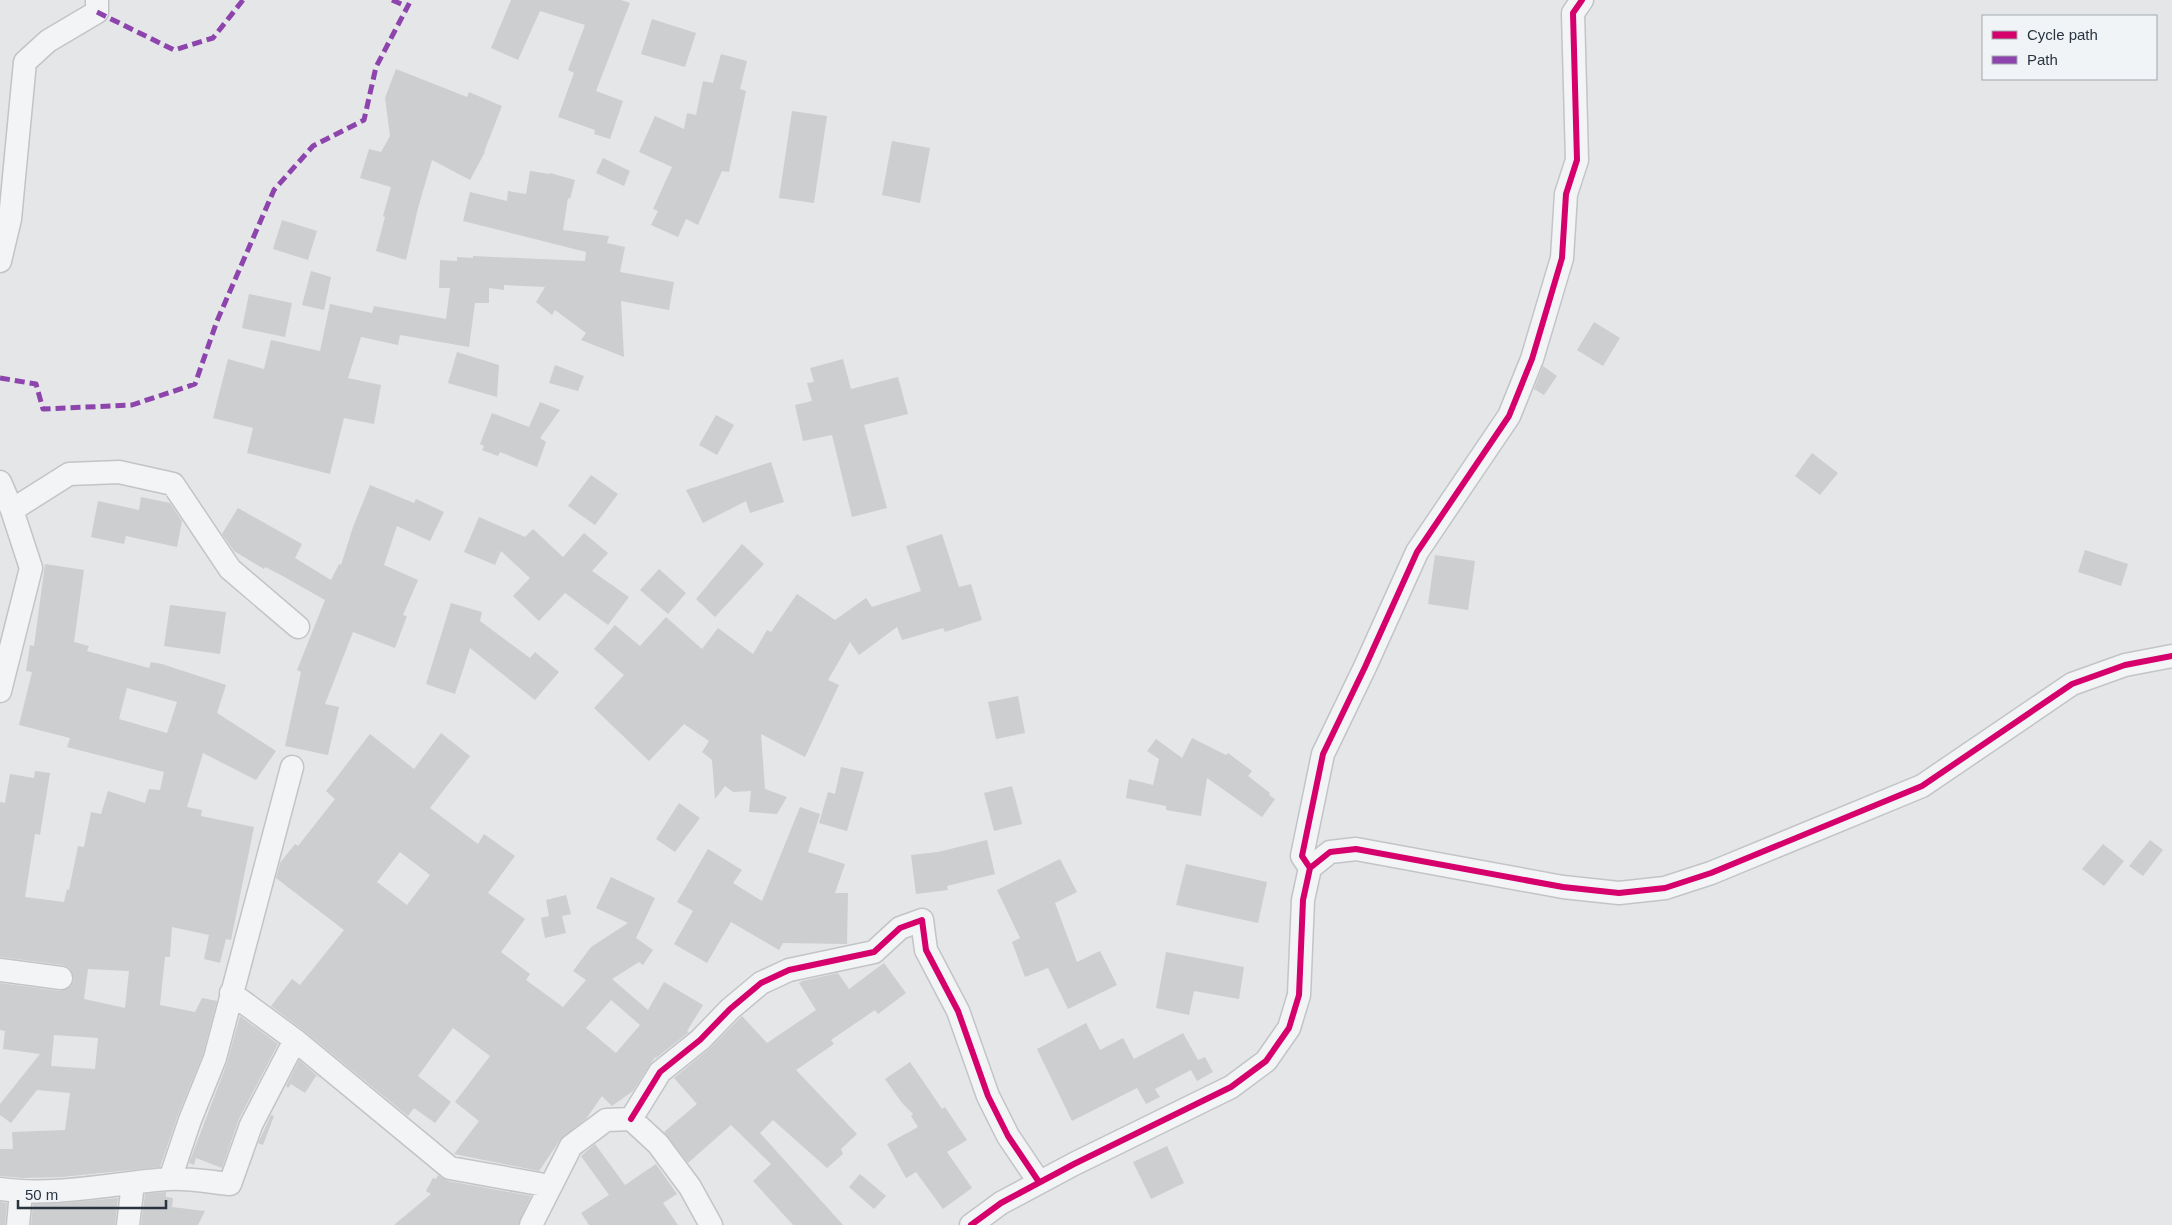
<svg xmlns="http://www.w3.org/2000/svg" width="2172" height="1225" font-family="Arial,sans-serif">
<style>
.building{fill:#ccced0;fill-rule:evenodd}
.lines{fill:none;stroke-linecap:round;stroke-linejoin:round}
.minor-casing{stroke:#c2c4c6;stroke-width:25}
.minor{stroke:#f2f4f5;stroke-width:22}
.quiet{stroke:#8e44ad;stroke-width:5;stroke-dasharray:10 5;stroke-linecap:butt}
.cycleway-casing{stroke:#f1f4f7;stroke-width:9}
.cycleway{stroke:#d6006c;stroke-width:6}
</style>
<rect width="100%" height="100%" fill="#e4e6e8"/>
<path class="building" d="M511,0H621L630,3L596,91L623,101L610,139L594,134L595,130L558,117L574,73L568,70L585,25L540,11L518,60L491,48Z
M652,19L696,33L685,67L641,54Z
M721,54L747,61L740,89L746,91L729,172L722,171L698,225L686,219L678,237L651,225L658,211L653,209L672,167L639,152L655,116L684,129L687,113L696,115L703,81L713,83Z
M396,69L467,97L469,92L502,106L484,152H485L470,180L432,160L418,208L406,260L376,251L385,217L383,216L391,187L360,178L369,149L381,152L390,136L385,98Z
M792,111L827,116L814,203L779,198Z
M892,141L930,148L920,203L882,195Z
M603,158L630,171L624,186L596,173Z
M530,171L550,174V173L575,180L570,199L568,198L563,230L609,236L607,243L625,247L620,272L674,282L669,310L621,301L624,357L581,340L586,333L555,310L552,315L536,302L545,287L504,285V290L489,288V303H475L469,347L400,335L398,345L361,337L348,378L381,385L374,424L344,418L330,474L247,453L253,428L213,418L228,359L264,369L271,340L320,351L330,304L372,313L374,306L446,319L450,288H439L440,260L457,261V257L473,258V256L585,261L586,252L463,221L470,192L507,201L508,191L526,194Z
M282,220L317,231L308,260L273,249Z
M311,271L331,277L324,310L302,305Z
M249,294L292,303L285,337L242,328Z
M1594,322L1620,338L1603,366L1577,350Z
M457,352L499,365L497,397L448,383Z
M843,359L851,389L898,377L908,414L864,425L887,508L852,517L832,435L803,441L795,405L812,401L807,383L814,382L810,368Z
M555,365L584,376L578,391L549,383Z
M1543,366L1557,376L1544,395L1534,389Z
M540,402L560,410L540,438L546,442L537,467L500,452L498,456L482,450L484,446L480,444L492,413L529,427Z
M716,415L734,425L717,455L699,445Z
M1812,453L1838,473L1820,495L1795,476Z
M771,462L784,502L750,513L746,501L703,523L686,490Z
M591,475L618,494L595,525L568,506Z
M370,485L414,503L416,499L444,512L430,541L397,526L384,565L418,580L403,615L407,616L395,648L353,632L325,704L339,707L328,755L285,746L301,672L297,670L325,600L279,574L265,567L264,569L234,551L222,534L238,508L302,544L295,558L331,580L339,564L341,565L353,527Z
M141,497L170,503L182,521L177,547L126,536L124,544L91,537L98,501L139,510Z
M479,517L525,537L533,529L563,557L584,533L608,553L592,571L629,597L608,625L565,593L539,621L513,596L530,578L501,551L495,565L464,552Z
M942,534L959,587L971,584L982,620L945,632L943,628L902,640L897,627L859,655L850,642L828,680L839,685L805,757L761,734L765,789L787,797L777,814L749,812L751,791L733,792L725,786L715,799L712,760L702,752L709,741L684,724L649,761L594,708L624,675L594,649L615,625L640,646L666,617L702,649L718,628L753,654L767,630L771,632L797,594L835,620L866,598L872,607L921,591L906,546Z
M742,544L764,564L715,617L696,599Z
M2085,550L2128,564L2121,586L2078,572Z
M1435,555L1475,561L1468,610L1428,604Z
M45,564L84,570L74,642L89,646L87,651L149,668L151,662L162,664L226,685L217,713L276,751L256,780L203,753L187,807L202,810L201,816L254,827L231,940L226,939L220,963L204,959L209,935L172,927L170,957H165L160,1005L195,1012L202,998L217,1001L203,1054L178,1115L160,1167L62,1177L22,1178L0,1176V1149H13L12,1132L65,1130L70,1093L37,1090L11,1123L0,1115V1104L40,1054L3,1049L5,1031L0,1030V983L60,991L71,986L74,979L69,968L63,965L0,957V802L5,803L10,774L34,778L35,771L50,773L40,835L35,834L25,897L64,902L67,889L69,890L78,846L84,847L91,812L101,814L108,791L145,803L149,789L160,790L164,772L67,747L70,738L19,725L32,672L26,671L30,645L34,646ZM127,688L177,702L167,733L119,719ZM88,969L129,971L125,1008L84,999ZM54,1035L98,1038L95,1069L51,1066Z
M659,569L686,593L668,614L640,590Z
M451,603L482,612L480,621L530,658L535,652L559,672L535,700L470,648L455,694L426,684Z
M170,605L226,612L220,654L164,646Z
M1018,696L1025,733L996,739L988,702Z
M441,733L470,756L430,808L478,844L484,834L515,856L488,893L525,919L501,952L530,974L526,980L563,1007L586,980L573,971L591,947L628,923L596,908L611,877L655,898L636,938L653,950L643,965L639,962L612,979L648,1010L664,982L703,1005L687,1031L689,1032L656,1058L655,1057L633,1091L612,1106L602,1096L586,1119L560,1140L539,1171L454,1154L479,1121L455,1102L490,1056L453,1028L418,1076L451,1102L435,1123L414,1108L408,1116L303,1030L271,1006L292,979L300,985L344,930L276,878L280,863L295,844L298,846L335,799L326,791L370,734L414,769ZM400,852L430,875L407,905L377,882ZM611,1000L640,1025L616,1053L586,1028Z
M1192,738L1226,755L1228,753L1252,771L1248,776L1270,793L1269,795L1275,799L1262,817L1207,778L1201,816L1166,810V806L1126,798L1129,779L1153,785L1159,759L1147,751L1156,739L1182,758Z
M841,767L864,772L847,831L819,823L828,792L835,794Z
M1012,786L1022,824L994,831L984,793Z
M679,803L700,818L675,852L656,839Z
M800,807L820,814L808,852L845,864L835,893H848L847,944L783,943L779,950L731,922L707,963L674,944L693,911L677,902L708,849L742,870L733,883L762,901Z
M987,840L995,874L947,886L948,890L916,894L911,855L938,852Z
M2150,840L2163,850L2143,876L2129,866Z
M2103,844L2124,861L2104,886L2082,869Z
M1060,859L1077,892L1055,903L1077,962L1100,951L1117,985L1068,1009L1048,968L1025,977L1012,942L1020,938L997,890Z
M1186,864L1267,882L1258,923L1176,905Z
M566,895L571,914L562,916L566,933L545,938L541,918L549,916L546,900Z
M1166,952L1244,967L1239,999L1194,991L1189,1015L1156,1008Z
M884,963L906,993L878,1014L875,1010L831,1040L834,1044L796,1070L857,1134L841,1149L843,1154L827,1168L773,1120L760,1133L843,1225H793L753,1181L771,1164L731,1125L688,1163L664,1132L697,1104L674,1078L708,1050L742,1016L767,1043L816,1010L799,983L802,981L838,973L849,989Z
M240,1016L278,1044L239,1119L222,1168L196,1158L194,1165L189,1163L227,1063Z
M1086,1023L1100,1050L1123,1038L1134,1059L1183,1033L1198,1060L1205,1057L1213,1072L1197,1081L1191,1070L1155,1089L1160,1097L1146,1104L1137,1088L1072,1121L1037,1049Z
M299,1060L322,1080L316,1076L305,1093L291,1084L288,1088L286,1086Z
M910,1062L942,1109L945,1107L967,1140L947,1152L972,1188L943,1209L916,1172L906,1178L887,1144L918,1127L911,1116L913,1114L902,1103L885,1079Z
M271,1115L274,1116L263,1145L258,1143Z
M595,1144L625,1185L656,1164L677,1194L663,1203L678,1225H589L581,1213L609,1195L581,1156Z
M1167,1146L1184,1183L1151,1199L1133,1162Z
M860,1174L886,1196L874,1209L849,1187Z
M438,1175L448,1181L531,1196L518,1225H394L431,1194L426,1191L433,1178L436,1179Z
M166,1192V1197L173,1198L172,1207L205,1211L198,1225H141L145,1194Z
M118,1198L115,1225H31L33,1204L64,1203Z
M0,1202L7,1203L5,1225H0Z"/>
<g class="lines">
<g class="minor-casing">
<path id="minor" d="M0,261L10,219L25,62L48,41L97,12V0
M0,482L12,510L31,568L0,691
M12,510L69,474L119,472L173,484L230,569L298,627
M1310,868L1302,856L1323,754L1365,667L1417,552L1509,416L1532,359L1562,258L1566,194L1577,160L1573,13L1582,0
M0,970L61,978
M231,993L295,1040L450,1168L550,1186
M631,1119L660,1072L700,1040L730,1009L761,983L789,970L874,952L900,928L922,920L926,950L958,1011L988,1096L1008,1136L1039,1182
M170,1179L190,1120L215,1058L292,767
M0,1189C56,1197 113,1183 169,1179C189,1178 210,1182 230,1184L251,1125L295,1040
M18,1225L21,1192
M128,1225L133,1184
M531,1225L571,1146L606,1120L631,1119L658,1144L690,1187L711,1225
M971,1225L1001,1203L1074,1164L1231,1087L1266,1061L1289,1028L1299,995L1303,900L1310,868L1330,852L1356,849L1563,887L1619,893L1665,888L1711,873L1922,786L2072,684L2125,665L2172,656"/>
</g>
<use href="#minor" class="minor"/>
<path class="quiet" d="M392,0L408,7
M97,12L174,50L213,38L243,0
M0,378L36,384L43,409L132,405L195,384L217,321L274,190L313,146L364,120L376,67L411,0"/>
<g class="cycleway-casing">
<path id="cycleway" d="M1310,868L1302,856L1323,754L1365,667L1417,552L1509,416L1532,359L1562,258L1566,194L1577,160L1573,13L1582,0
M631,1119L660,1072L700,1040L730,1009L761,983L789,970L874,952L900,928L922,920L926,950L958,1011L988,1096L1008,1136L1039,1182
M971,1225L1001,1203L1074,1164L1231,1087L1266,1061L1289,1028L1299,995L1303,900L1310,868L1330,852L1356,849L1563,887L1619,893L1665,888L1711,873L1922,786L2072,684L2125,665L2172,656"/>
</g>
<use href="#cycleway" class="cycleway"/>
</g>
<rect x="1982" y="15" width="175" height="65" fill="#f1f4f7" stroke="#a1a7ae"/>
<rect x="1992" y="31" width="25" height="8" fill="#d6006c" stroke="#a1a7ae"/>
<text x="2027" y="40" font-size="15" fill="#2a3441">Cycle path</text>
<rect x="1992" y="56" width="25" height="8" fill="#8e44ad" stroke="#a1a7ae"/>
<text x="2027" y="65" font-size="15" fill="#2a3441">Path</text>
<path d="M18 1200v8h148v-8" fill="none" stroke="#2a3441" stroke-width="2.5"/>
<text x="25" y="1200" font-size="15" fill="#2a3441" stroke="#f1f4f7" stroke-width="4" paint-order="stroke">50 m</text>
</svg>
